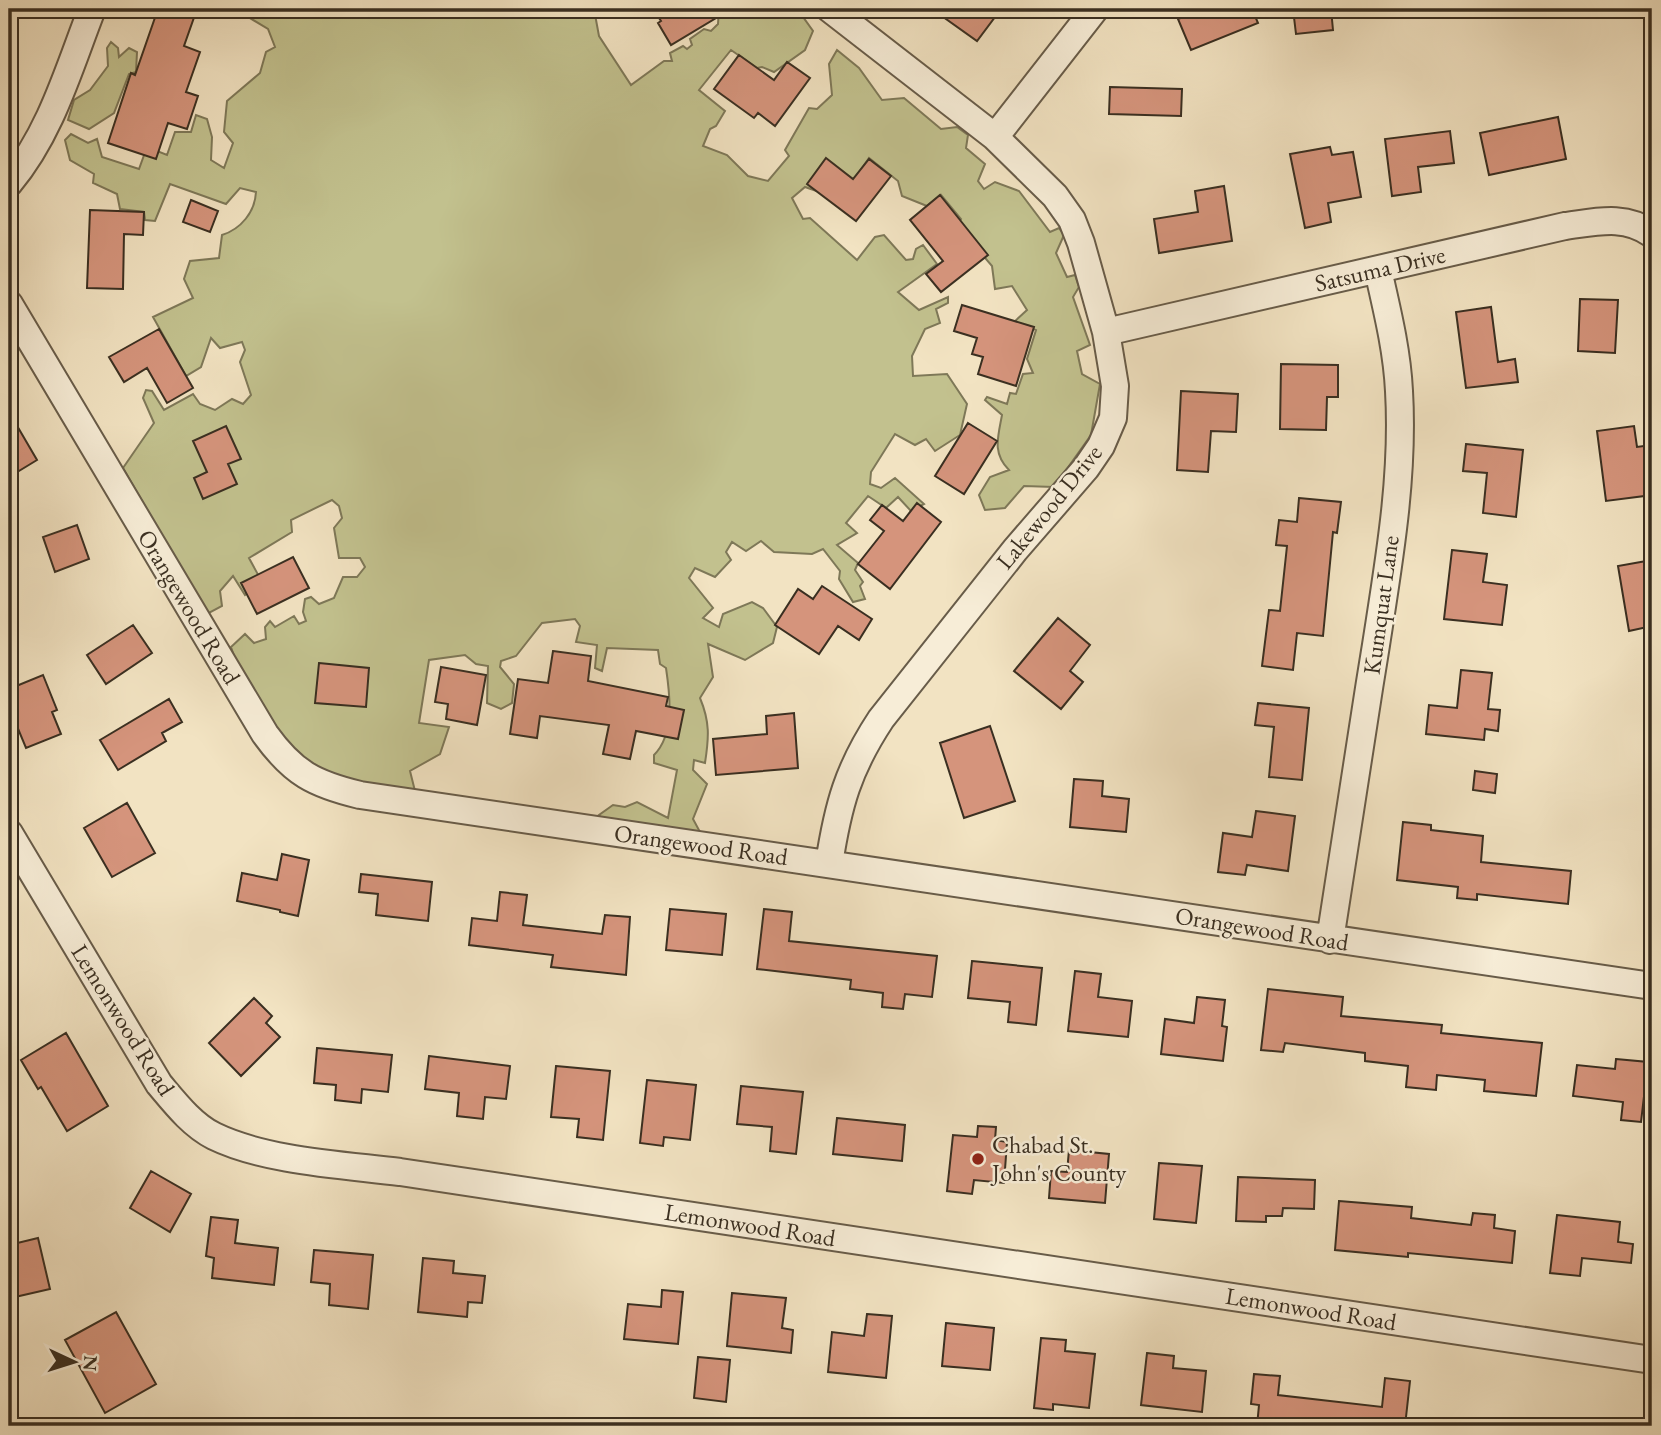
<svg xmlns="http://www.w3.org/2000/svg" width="1661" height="1435" font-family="'EB Garamond',serif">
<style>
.green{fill:#c2c18e;stroke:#7e7858;stroke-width:2}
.building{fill:#d5947c;stroke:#3a2f21;stroke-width:2}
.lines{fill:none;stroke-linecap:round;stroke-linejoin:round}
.minor-casing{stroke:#685c49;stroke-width:30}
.minor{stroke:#f7edd7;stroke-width:26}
.poi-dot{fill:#8f2418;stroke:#f7edd7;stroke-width:2.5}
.labels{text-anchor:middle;stroke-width:5;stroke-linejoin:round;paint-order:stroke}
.street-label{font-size:24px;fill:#3a2f21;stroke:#f7edd7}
.poi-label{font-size:24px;fill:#3a2f21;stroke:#f7edd7;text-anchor:start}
</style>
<rect width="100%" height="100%" fill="#f2e3c2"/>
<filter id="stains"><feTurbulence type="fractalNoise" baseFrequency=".00286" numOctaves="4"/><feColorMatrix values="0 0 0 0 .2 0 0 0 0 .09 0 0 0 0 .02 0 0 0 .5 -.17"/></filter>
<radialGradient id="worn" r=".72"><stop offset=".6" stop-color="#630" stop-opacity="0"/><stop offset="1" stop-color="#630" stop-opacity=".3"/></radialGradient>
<path class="green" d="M235,9H594L599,36L631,85L664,61H672L670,53L683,46L687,49L692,45L690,39L704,29L711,31L718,24L719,9L798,10L813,31L805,50L774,72L762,67L757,68L731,50L699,90L725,111L716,126L710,129L703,146L727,155L748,176L768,181L789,156L785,150L809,108L817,109L832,95L829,64L837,50L859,68L882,100L904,98L941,129L957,127L968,135L966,148L985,164L978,181L984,189L995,182L1019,191L1050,232L1059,228L1064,235L1056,253L1067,277L1075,275L1079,287L1073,297L1090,345L1077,351L1082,374L1100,384L1091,435L1054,487L1024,486L1005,508L985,510L979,495L990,477L1009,470C992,453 998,437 1002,415L985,400L987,397L1007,404L1010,393L1016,394L1023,374L1033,373L1027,359L1036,330L1014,322L1027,310L1012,286L995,289L992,266L957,225L961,219L941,195L927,206L902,196L898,181L869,158L853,181L822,193L805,187L792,198L803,219L810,218L857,260L875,237L884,235L906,260L913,259L916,249L923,245L937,264L898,292L919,310L948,297V303L936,309L940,323L925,329L912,356L913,376L947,374L967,404L960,435L935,451L926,439L915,445L895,434L871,472L870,484L881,488L895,478L924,504L911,511L898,497L886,508L868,496L846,523L857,533L837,545L858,563L855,570L863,582L860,586L865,599L853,602L839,579L840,571L823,549L812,554L774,552L761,541L746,551L732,542L726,552L731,560L715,577L695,568L689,578L713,608L703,618L719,627L723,614L752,602L763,608L777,627L773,643L745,660L708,644L713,677L700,698C710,722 709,737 705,763L694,760L693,770L707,784L693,819L700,832L602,819L599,815L613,805L625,807L637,802L668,818L677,770L654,763V755C675,734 670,695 666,668L660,664L658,650L607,648L602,671L595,668L597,645L576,642L580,626L575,619L542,623L516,656L501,661L500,667L514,684L512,703L501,709L487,703L488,666L476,664L465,655L429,660L419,723L449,727L440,754L410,771L415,791L346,780L315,767L289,746L240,674L231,647L245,634L254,643L266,639L265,627L270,621L275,627L294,616L299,624L306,621L303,612L305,599L311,597L319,604L334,598L343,577H357L365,567L360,558H339L334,528L342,518L339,506L332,500L291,520L292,532L249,558L262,582L245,595L233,576L220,591L222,606L207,614L123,468L154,423L143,398L146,390L152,391L164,410L193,394L200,404L215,410L232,399L243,404L251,395L240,362L245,350L242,342L220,348L211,338L201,367L186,376L153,317L193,298L184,279L190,261L219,258L222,235C241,229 255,212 256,192L240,188L226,204L170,184L155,221L145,220L144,212L120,209L117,194L93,183L94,174L70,160L65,140L71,134L88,143L97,139L102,157L139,169L147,147L167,155L175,132H191L196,115L207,119L212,137L211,160L224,168L233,143L224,132L227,101L260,73L266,52L275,47L268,29Z
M111,42L118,48L119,57L129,48L137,52L136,72L129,74L114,113L89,129L68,120L74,100L90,90L108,66L107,48Z"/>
<path class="building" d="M158,9H197L184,46L200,52L186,92L198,96L187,129L168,123L156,159L108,143L131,73L135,75Z
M653,9H731L671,45L658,23L661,21Z
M932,9H1001L977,41Z
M1203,9H1252L1258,23L1191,50L1178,19Z
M1293,9H1331L1333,30L1296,34Z
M739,55L774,80L787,62L810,78L775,126L758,113L754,118L714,89Z
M1110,87L1182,89L1181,116L1109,114Z
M1558,117L1566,159L1489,175L1480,133Z
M1450,131L1454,163L1418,167L1421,192L1392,196L1385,139Z
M1330,147L1332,155L1353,152L1361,197L1328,203L1331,222L1305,228L1290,154Z
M826,158L853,179L869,159L891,176L856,221L807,184Z
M1224,186L1232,241L1159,253L1154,219L1198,212L1195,191Z
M940,195L988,255L941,292L926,274L943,261L910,220Z
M191,200L218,211L210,232L183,222Z
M90,210L144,212L143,235L124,234L123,289L87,288Z
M1580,299L1618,300L1615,353L1578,351Z
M962,305L1034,327L1016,386L978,374L983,357L972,354L977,338L954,331Z
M1491,307L1498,362L1515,359L1518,382L1466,388L1456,312Z
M159,329L193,388L167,403L147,368L124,382L109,357Z
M1281,364L1338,365V397H1327L1326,430L1280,429Z
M1181,391L1238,394L1236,432L1211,431L1208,472L1177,470Z
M9,412L37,460L9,477Z
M968,423L997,441L964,494L935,476Z
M226,426L241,459L228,464L237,484L203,499L194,478L207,472L193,441Z
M1634,426L1637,447L1652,445V495L1606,501L1597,431Z
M1466,444L1523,450L1516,517L1483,513L1487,473L1463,471Z
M1299,498L1341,502L1337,533L1333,532L1323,636L1297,633L1293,670L1262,666L1269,610L1280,611L1287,546L1276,545L1279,520L1297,522Z
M917,503L941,522L890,589L858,564L884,531L870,520L882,505L903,521Z
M77,525L89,559L55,572L43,537Z
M1452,550L1487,554L1483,582L1507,585L1502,625L1444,619Z
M293,557L309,588L257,614L241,583Z
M1652,560V626L1629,631L1618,566Z
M822,586L872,619L859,640L838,626L819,654L775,625L798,589L813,599Z
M1058,618L1090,645L1070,671L1083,682L1061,709L1014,671Z
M133,625L152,653L106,684L87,655Z
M553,651L591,656L588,681L668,697L666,706L684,710L678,739L636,731L630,759L603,754L609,725L540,716L537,738L510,734L518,679L548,683Z
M319,663L369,668L366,707L315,703Z
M441,667L486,675L477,725L446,719L448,704L435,702Z
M1461,670L1492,673L1488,709L1500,710L1498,731L1485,729L1484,740L1426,734L1429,705L1457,708Z
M43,675L57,710L52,712L61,734L26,748L9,707V689Z
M169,699L182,722L162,733L166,741L118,770L100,740Z
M1258,703L1309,708L1302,780L1269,777L1274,727L1255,725Z
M794,713L798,768L716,775L713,739L767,734L766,716Z
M990,726L1015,801L964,818L940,743Z
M1475,771L1497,774L1495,793L1473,790Z
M1074,779L1103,781L1102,796L1129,799L1126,832L1070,827Z
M127,803L155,853L112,877L84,828Z
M1256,811L1295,816L1288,871L1247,865L1245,875L1218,872L1223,833L1252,837Z
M1403,822L1431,825V830L1483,836L1481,862L1571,871L1568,904L1477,894V900L1457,898L1458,887L1397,880Z
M282,854L309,860L298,916L280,912V910L237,901L242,873L277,880Z
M361,874L432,882L428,921L376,915L378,894L359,892Z
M500,892L527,895L523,925L602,934L605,915L630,917L626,975L551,967L553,955L469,945L472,918L497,921Z
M670,909L726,914L722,955L666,950Z
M764,909L792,912L789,941L937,956L932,997L905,994L903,1009L882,1007L883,993L850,989L851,980L757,969Z
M972,961L1042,968L1036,1025L1008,1022L1010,1002L968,998Z
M1075,971L1101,974L1098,997L1132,1001L1128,1037L1068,1031Z
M1268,989L1343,997L1341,1016L1442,1025L1441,1033L1542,1043L1536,1096L1484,1091L1485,1080L1437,1075L1436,1090L1406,1087L1408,1066L1365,1061V1053L1285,1043L1283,1052L1261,1050Z
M1197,997L1225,1000L1222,1026L1227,1027L1223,1061L1161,1054L1165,1019L1194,1023Z
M254,998L272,1016L266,1023L280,1037L241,1076L209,1043Z
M66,1033L108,1106L67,1131L41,1087L38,1089L21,1060Z
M317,1048L392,1055L388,1092L362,1089L361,1103L335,1100L336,1085L314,1083Z
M429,1056L510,1066L506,1099L485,1097L483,1119L457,1116L459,1093L425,1089Z
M1616,1059L1648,1062L1641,1122L1621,1120L1623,1102L1573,1096L1577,1065L1615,1069Z
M556,1066L610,1071L603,1140L577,1137L579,1119L551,1117Z
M647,1080L696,1085L690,1140L664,1137L663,1146L640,1143Z
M741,1086L803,1092L796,1154L770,1151L772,1127L737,1124Z
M837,1118L905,1125L902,1161L833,1154Z
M978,1126L996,1127L995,1140L1007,1142L1004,1183L974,1180L972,1194L947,1191L953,1135L977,1137Z
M1069,1150L1109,1154L1105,1203L1049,1198L1051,1171L1067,1172Z
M1159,1163L1202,1166L1196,1223L1154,1219Z
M151,1171L191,1194L170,1232L130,1208Z
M1238,1177L1315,1180L1314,1209L1283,1208L1282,1216H1266V1222L1236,1221Z
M1339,1201L1412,1207L1411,1218L1471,1225L1473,1213L1495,1215L1494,1228L1515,1231L1512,1263L1408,1253V1257L1335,1250Z
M1557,1215L1620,1222L1618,1242L1633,1244L1631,1263L1582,1258L1580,1276L1550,1273Z
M211,1217L238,1220L235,1243L278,1248L274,1285L212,1278L214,1258L206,1256Z
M38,1238L50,1289L15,1297L9,1270V1245Z
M314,1250L373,1255L368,1309L329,1305L330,1284L311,1282Z
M423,1258L454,1261L453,1273L485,1276L482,1303L468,1302L467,1317L418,1312Z
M662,1290L683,1292L678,1344L624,1339L628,1304L661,1307Z
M732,1293L786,1298L782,1328L793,1330L791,1353L727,1346Z
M116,1312L156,1384L105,1413L65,1340Z
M867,1314L892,1316L886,1378L828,1372L832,1332L864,1336Z
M946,1323L994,1328L990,1370L942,1366Z
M1041,1338L1066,1340L1065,1351L1095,1354L1089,1408L1053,1404V1410L1034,1408Z
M1147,1353L1174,1356L1173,1368L1206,1371L1202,1412L1141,1405Z
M698,1357L730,1360L726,1402L694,1398Z
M1254,1374L1280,1376L1278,1395L1382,1407L1385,1378L1410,1381L1405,1426H1257L1259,1405L1251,1404Z"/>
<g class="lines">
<g class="minor-casing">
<path id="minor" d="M995,137L1095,9
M9,183C51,133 69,68 92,9
M9,304L265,734C293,773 314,784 360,795L1652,986
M1106,332L1565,226C1596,222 1625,214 1652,234
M9,833L159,1084C175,1103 192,1125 214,1136C265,1161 344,1165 400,1172L1652,1360
M829,864C838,805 848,769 881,719L1015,550L1086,468L1101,446L1113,418L1115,386L1106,332L1081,243L1072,220L1055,196L995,137L830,9
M1330,940C1345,841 1360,743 1376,645C1389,561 1404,476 1399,391C1397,350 1387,310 1378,270"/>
</g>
<use href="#minor" class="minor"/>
</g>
<circle class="poi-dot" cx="978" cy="1159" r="7"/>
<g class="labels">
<g class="street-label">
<text transform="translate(1380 269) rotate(-13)" y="8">Satsuma Drive</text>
<text transform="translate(1049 507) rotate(-51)" y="8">Lakewood Drive</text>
<text transform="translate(1381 605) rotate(-82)" y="8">Kumquat Lane</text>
<text transform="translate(189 607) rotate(59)" y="8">Orangewood Road</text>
<text transform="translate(701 845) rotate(8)" y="8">Orangewood Road</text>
<text transform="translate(1262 929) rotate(9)" y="8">Orangewood Road</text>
<text transform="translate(123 1020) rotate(58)" y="8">Lemonwood Road</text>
<text transform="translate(750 1225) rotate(9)" y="8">Lemonwood Road</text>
<text transform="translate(1311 1309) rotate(9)" y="8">Lemonwood Road</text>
</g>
<g class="poi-label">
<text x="992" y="1153">Chabad St.<tspan x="992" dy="28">John's County</tspan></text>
</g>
</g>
<rect width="1661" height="1435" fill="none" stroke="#f2e3c2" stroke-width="35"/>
<rect x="10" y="10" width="1640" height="1414" fill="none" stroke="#3a2f21" stroke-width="3.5"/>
<rect x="18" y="18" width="1626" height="1400" fill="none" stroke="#3a2f21" stroke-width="2"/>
<g transform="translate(74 1362) rotate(94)" stroke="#f7edd7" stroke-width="5" paint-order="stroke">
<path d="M0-5L12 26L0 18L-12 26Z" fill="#3a2f21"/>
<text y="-10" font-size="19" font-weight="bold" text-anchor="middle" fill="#3a2f21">N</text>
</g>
<rect width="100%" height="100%" filter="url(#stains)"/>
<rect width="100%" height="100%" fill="url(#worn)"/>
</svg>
